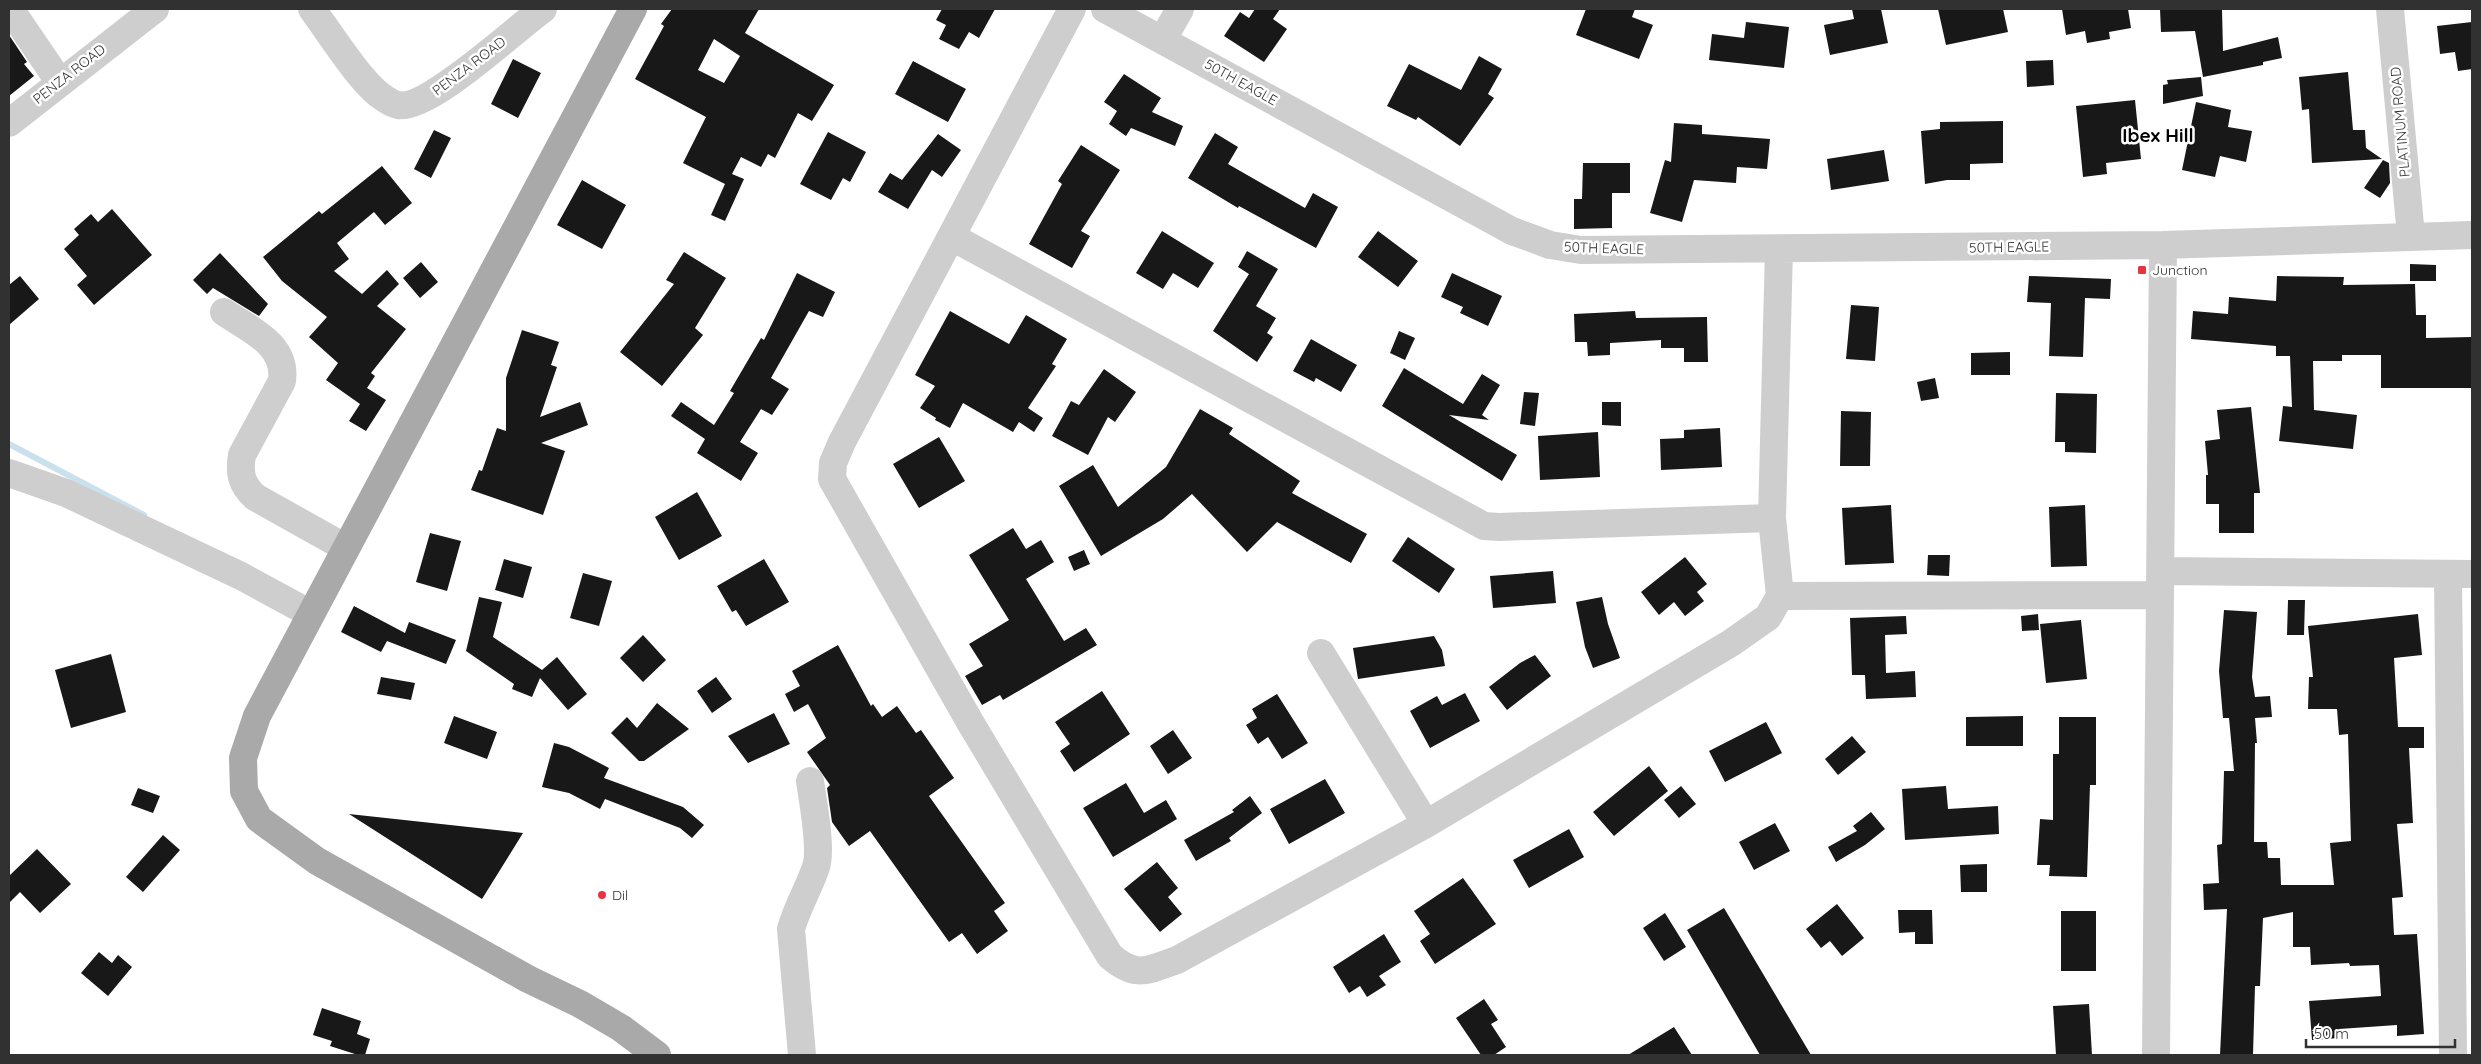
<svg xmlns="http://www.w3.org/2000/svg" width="2481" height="1064" font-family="Quicksand,sans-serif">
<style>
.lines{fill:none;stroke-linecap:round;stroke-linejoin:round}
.stream{stroke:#cbe0ed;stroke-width:6}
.building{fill:#181818;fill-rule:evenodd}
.minor{stroke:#cecece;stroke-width:28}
.major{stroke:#a9a9a9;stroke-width:28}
.poi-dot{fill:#e83342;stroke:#fff;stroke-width:2}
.labels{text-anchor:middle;stroke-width:5;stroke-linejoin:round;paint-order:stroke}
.street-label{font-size:14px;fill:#313131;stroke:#fff}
.poi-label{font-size:14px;fill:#313131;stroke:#fff;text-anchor:start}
.district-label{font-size:19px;font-weight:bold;fill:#000;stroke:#fff}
</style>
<rect width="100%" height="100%" fill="#fff"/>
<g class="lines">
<path class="stream" d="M9,444L144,515"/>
</g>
<path class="building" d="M672,9H759L745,33L834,85L812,121L798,113L775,158L768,154L761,167L741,157L732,174L744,179L725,221L711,215L725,184L683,163L706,117L635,79L664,26L661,24ZM714,39L740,56L724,83L698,70Z
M942,9H995L979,38L969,32L959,49L939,39L946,25L936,20Z
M1255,9H1280L1273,19L1287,29L1264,62L1224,36L1240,12L1249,18Z
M1586,9H1635L1632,17L1653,25L1639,59L1576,35Z
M1852,9H1881L1888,43L1830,55L1824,25L1854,19Z
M1938,9H2003L2008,32L1946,45Z
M2062,9H2128L2131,28L2109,32L2110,39L2087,43L2085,31L2066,35Z
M2160,9H2222L2223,51L2278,37L2282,58L2263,62V65L2203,77L2195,31L2161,32Z
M1746,22L1789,27L1784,68L1709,60L1712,34L1744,38Z
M2472,22V69L2458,71L2455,52L2440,54L2437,26Z
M9,35L27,62L24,64L34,76L9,96Z
M1479,56L1502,69L1488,94L1494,98L1460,146L1418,117L1416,120L1387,106L1409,64L1461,90Z
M513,59L541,73L518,118L491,104Z
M2053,60L2054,85L2027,87L2026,61Z
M913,61L966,89L948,122L895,94Z
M2348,72L2353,130H2365L2366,148L2382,159L2312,163L2309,109L2302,110L2299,77Z
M1124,74L1161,98L1152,112L1183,126L1175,146L1131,128L1126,136L1109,124L1117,111L1104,102Z
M2201,77L2203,96L2163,104V85L2168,84L2167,80Z
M2135,100L2141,159L2106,163L2107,174L2083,177L2076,106Z
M2196,102L2231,110L2228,127L2252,131L2246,162L2220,156L2215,177L2182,170Z
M2003,121V163L1970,164V180H1947L1925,184L1921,131L1940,129V122Z
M1674,123L1702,125V134L1770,139L1767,169L1737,167L1736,183L1694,180L1682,222L1650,213L1665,160L1671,162Z
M434,130L451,138L431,178L414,169Z
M828,132L866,152L850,182L843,178L831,200L800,184Z
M1215,133L1238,147L1228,164L1305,208L1313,193L1338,207L1316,248L1239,206L1238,208L1188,178Z
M938,134L961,150L942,177L932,170L908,209L878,192L890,173L902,180Z
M1081,145L1120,170L1081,231L1090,236L1072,268L1029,244L1062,184L1058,181Z
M1884,150L1889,181L1831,190L1827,159Z
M2383,160L2389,163L2390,183L2380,198L2364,188Z
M1583,163H1630V193H1612V228L1574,229V199H1582Z
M382,166L412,203L385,225L374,212L337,243L349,259L334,271L362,294L387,270L399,284L377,306L406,329L371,373L375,376L367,388L386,400L366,431L349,421L360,404L326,380L338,363L309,337L327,317L282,281L263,257L319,211L322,214Z
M582,180L626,205L602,249L557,225Z
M112,209L152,255L94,305L77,285L87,276L64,249L79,235L74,229L91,214L98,222Z
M1162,231L1214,263L1198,288L1173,273L1163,289L1136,273Z
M1378,231L1418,261L1398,287L1358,257Z
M1247,251L1278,269L1256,306L1276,318L1267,333L1273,337L1257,362L1213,331L1249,274L1238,267Z
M684,252L726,278L695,328L703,335L662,386L620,352L674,284L666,280Z
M220,253L268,304L259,316L213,288L207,294L193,280Z
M421,262L438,282L420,298L403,278Z
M2410,264L2436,265V281H2410Z
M797,273L835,292L823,317L809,311L771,378L789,389L772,415L761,409L740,442L758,453L741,481L697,453L705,439L671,416L681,402L714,425L734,393L730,391L761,338L764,340Z
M1452,273L1502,296L1488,326L1460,313L1463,307L1441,297Z
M20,276L39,299L9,325V285Z
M2029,276L2111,279L2110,299L2085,298L2083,357L2049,356L2051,303L2027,302Z
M2277,276L2344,277L2343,285L2415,284L2416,315H2426V338L2472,337V388H2381V355H2342V361H2313L2314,410L2357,415L2353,449L2279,441L2283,406L2292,407L2290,356H2276V346L2191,339L2193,311L2228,314L2229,297L2276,301Z
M1851,305L1879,307L1875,361L1846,359Z
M950,311L1009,344L1026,315L1067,339L1052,364L1056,366L1028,408L1043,418L1034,432L1019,422L1013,432L963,403L950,428L935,420L936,418L920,408L935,386L915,375Z
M1635,311L1636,318L1707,317L1708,362H1684V348H1661V340L1610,343V355L1588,356L1587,342H1575L1574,314Z
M522,330L559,342L551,365L557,367L540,417L580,402L588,425L541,443L565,451L543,515L471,490L479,470L482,471L497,428L506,431V378Z
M1399,331L1415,338L1405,360L1390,353Z
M1311,339L1357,365L1341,392L1316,378L1314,382L1293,371Z
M2010,352V375H1971V353Z
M1404,368L1463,404L1482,374L1500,385L1482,415L1489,420L1449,415L1517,455L1502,481L1382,406Z
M1104,369L1136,392L1115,422L1108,417L1088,455L1052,436L1071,401L1079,405Z
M1935,378L1939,398L1921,401L1917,382Z
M1524,392L1539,393L1535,426L1520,424Z
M2056,393L2097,394L2096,453L2065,452V442H2055Z
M1602,402H1621V426L1602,425Z
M2251,407L2260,493H2254V533H2219V504H2206V475H2208L2205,441L2220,439L2217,410Z
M1200,409L1233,428L1229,434L1300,481L1292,493L1367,534L1351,563L1277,522L1247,552L1192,494L1163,519L1101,556L1059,486L1093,465L1118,507L1166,467Z
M1841,411L1871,412L1870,466H1840Z
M1720,428L1722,467L1661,470L1660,439L1684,438V430Z
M1598,432L1600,477L1540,480L1538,436Z
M939,437L965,481L919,508L893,464Z
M697,492L722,536L679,560L655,517Z
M1891,505L1894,563L1845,565L1842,508Z
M2085,505L2087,566L2051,567L2049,507Z
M1013,528L1026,549L1041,540L1054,562L1026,579L1064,641L1086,628L1097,645L1003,700L1000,695L982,705L965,676L983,666L969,644L1009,620L969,555Z
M430,533L461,541L447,591L416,582Z
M1408,537L1455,569L1439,593L1392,561Z
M1084,550L1090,564L1074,571L1068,557Z
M1928,555H1950L1949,576L1927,575Z
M1685,557L1707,584L1697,592L1704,601L1685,616L1674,602L1659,615L1641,592Z
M504,559L532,567L523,598L495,590Z
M764,559L789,602L746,626L736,610L732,612L717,586Z
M1553,571L1556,603L1493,608L1490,576Z
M583,573L612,581L599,626L570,618Z
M479,597L502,602L493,637L542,670L557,657L587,694L568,710L540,678L532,697L512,689L514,684L466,651Z
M1602,597L1608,624L1620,658L1593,668L1585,647L1576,602Z
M2288,600H2305L2304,635H2287Z
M354,606L405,633L409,622L456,640L446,664L387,641L381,652L341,632Z
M2224,610L2257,612L2252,677L2255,697L2270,696L2272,717L2255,718L2257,743H2255L2254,842H2267L2268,858H2280L2281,885H2334L2330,843L2351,841L2348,734L2339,735L2337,709H2308L2309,677H2313L2308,626L2418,614L2422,655L2394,658L2398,727H2424V748H2409L2413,823L2397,824L2403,897L2392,898L2394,935L2417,934L2424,1034L2397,1036V1025L2339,1029V1038L2312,1040L2309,1001L2381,996L2379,965L2350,966L2349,963L2311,965L2310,947H2293V912L2263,918L2260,986H2255L2253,1055H2220L2227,909L2204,910L2203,884L2219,883L2217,845L2222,844L2224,771H2234L2229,718H2223L2219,671Z
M2038,614L2039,630L2022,631L2021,616Z
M1906,616L1907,634L1885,635L1886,673L1915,671L1916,697L1866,699L1865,675H1852L1850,618Z
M2081,620L2087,679L2046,683L2040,624Z
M643,635L666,660L643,682L620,658Z
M1434,636L1442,650L1445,666L1358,679L1353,648Z
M838,645L871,706L873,704L882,717L897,706L916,733L921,730L954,778L929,796L1005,903L994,911L1008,931L977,954L962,933L949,942L870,831L849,846L832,822L827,788L830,785L807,752L826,738L808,704L794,712L785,694L800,686L792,671Z
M111,654L126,712L71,728L55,670Z
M1535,655L1551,676L1507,710L1489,687L1520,663Z
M381,677L415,683L411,700L377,694Z
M716,677L732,699L712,713L697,691Z
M1102,691L1130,734L1074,772L1060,751L1070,744L1055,722Z
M1465,693L1480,721L1430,748L1410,711L1437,696L1442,705Z
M1277,694L1308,743L1282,759L1268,737L1258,744L1246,725L1257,718L1252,709Z
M657,703L689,729L644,761H639L611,733L627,717L637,728Z
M774,713L790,744L748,763L728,736Z
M454,716L497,732L487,759L444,743Z
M2023,716V746H1966V717Z
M2059,717H2096V785H2090L2087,877L2049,876L2050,865H2037L2040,819L2053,820V754H2059Z
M1766,722L1782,753L1725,782L1709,751Z
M1173,730L1192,758L1168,774L1150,746Z
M1852,736L1866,752L1838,775L1825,759Z
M554,743L569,747L609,768L604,778L683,807L704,825L692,838L680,828L605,799L600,809L569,793L542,787Z
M1649,766L1668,791L1614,836L1593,812Z
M1325,779L1345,813L1289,844L1270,809Z
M1126,783L1144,813L1166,800L1177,819L1113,857L1083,808Z
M1681,786L1696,804L1679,818L1664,800Z
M1946,786L1948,809L1998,806L1999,834L1905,840L1902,789Z
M138,788L160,796L153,813L131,805Z
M1250,796L1262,813L1229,838L1231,841L1196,861L1184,840L1234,812L1232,810Z
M1871,812L1885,829L1865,845L1836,862L1828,847L1857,831L1853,826Z
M349,814L523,833L482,899Z
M1775,823L1790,851L1754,870L1739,842Z
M1569,829L1584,857L1529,888L1513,860Z
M163,835L180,850L143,892L126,877Z
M37,849L71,884L40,913L20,892L9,903V876Z
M1157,862L1178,888L1168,897L1182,914L1160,932L1124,889Z
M1987,864V892H1961L1960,865Z
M1463,878L1496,924L1435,964L1420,941L1430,934L1414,911Z
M1837,904L1864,938L1842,956L1830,941L1821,948L1806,929Z
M1724,908L1811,1055H1760L1687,930Z
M1898,910H1932L1933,944H1915V932L1899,933Z
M2061,911H2096V971H2061Z
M1665,913L1686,947L1664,961L1643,928Z
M1384,934L1401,962L1379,976L1386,985L1367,997L1360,986L1349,993L1333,967Z
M99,952L112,963L118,955L132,967L108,996L81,973Z
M1484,999L1498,1020L1491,1024L1506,1047L1494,1055H1481L1456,1018Z
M2089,1004L2092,1055H2056L2053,1006Z
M322,1008L361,1021L357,1034L370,1039L365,1055H358L330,1046L332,1041L313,1035Z
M1674,1027L1692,1055H1628Z"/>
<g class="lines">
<path class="minor" d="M10,9L59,81
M312,9C329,32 359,80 381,96C385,99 393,104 398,105C428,111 515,29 543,9
M1072,9L842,442L833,463L832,479L970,722L1110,956C1137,979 1147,970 1177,960L1426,824L1731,643L1768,617L1780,596L1772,518L1779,249
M1105,9L1512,231L1550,245L1581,250L2163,245L2472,235
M2390,9L2411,236
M1163,39L1180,9
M9,123L155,9
M952,237L1484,526L1499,527L1772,518
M224,312C250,330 287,344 282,381L242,455C239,473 241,484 255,497L346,548
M9,473L66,493L241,576L311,614
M2162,571L2472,574
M2448,575L2453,1055
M1780,596L2159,595
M1321,653L1426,824
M802,1055L791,929C797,907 809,888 816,867C822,849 813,802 810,781
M2156,1055L2163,245"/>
<path class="major" d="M633,9L257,716L243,758L244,791L259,819L317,861L528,979L580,1004L621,1028L657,1055"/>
</g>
<g class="poi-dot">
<rect x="2137" y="265" width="10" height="10" rx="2.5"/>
<circle cx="602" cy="895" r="5"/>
</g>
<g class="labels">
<g class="street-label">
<text transform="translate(469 66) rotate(-37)" y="5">PENZA ROAD</text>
<text transform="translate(69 74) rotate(-38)" y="5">PENZA ROAD</text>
<text transform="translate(1241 82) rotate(29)" y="5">50TH EAGLE</text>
<text transform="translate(2400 122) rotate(-95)" y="5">PLATINUM ROAD</text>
<text transform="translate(2009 247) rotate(-1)" y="5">50TH EAGLE</text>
<text transform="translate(1604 248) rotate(2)" y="5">50TH EAGLE</text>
</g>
<g class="poi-label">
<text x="2152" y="275">Junction</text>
<text x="612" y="900">Dil</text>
</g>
<g class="district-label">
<text x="2158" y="142">Ibex Hill</text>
</g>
</g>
<rect width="2481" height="1064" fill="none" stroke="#313131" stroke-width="20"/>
<path d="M2306 1039v8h149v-8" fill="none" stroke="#313131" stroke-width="2.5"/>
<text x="2314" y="1039" font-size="15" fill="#313131" stroke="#ffffff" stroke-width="4" paint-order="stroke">50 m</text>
</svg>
